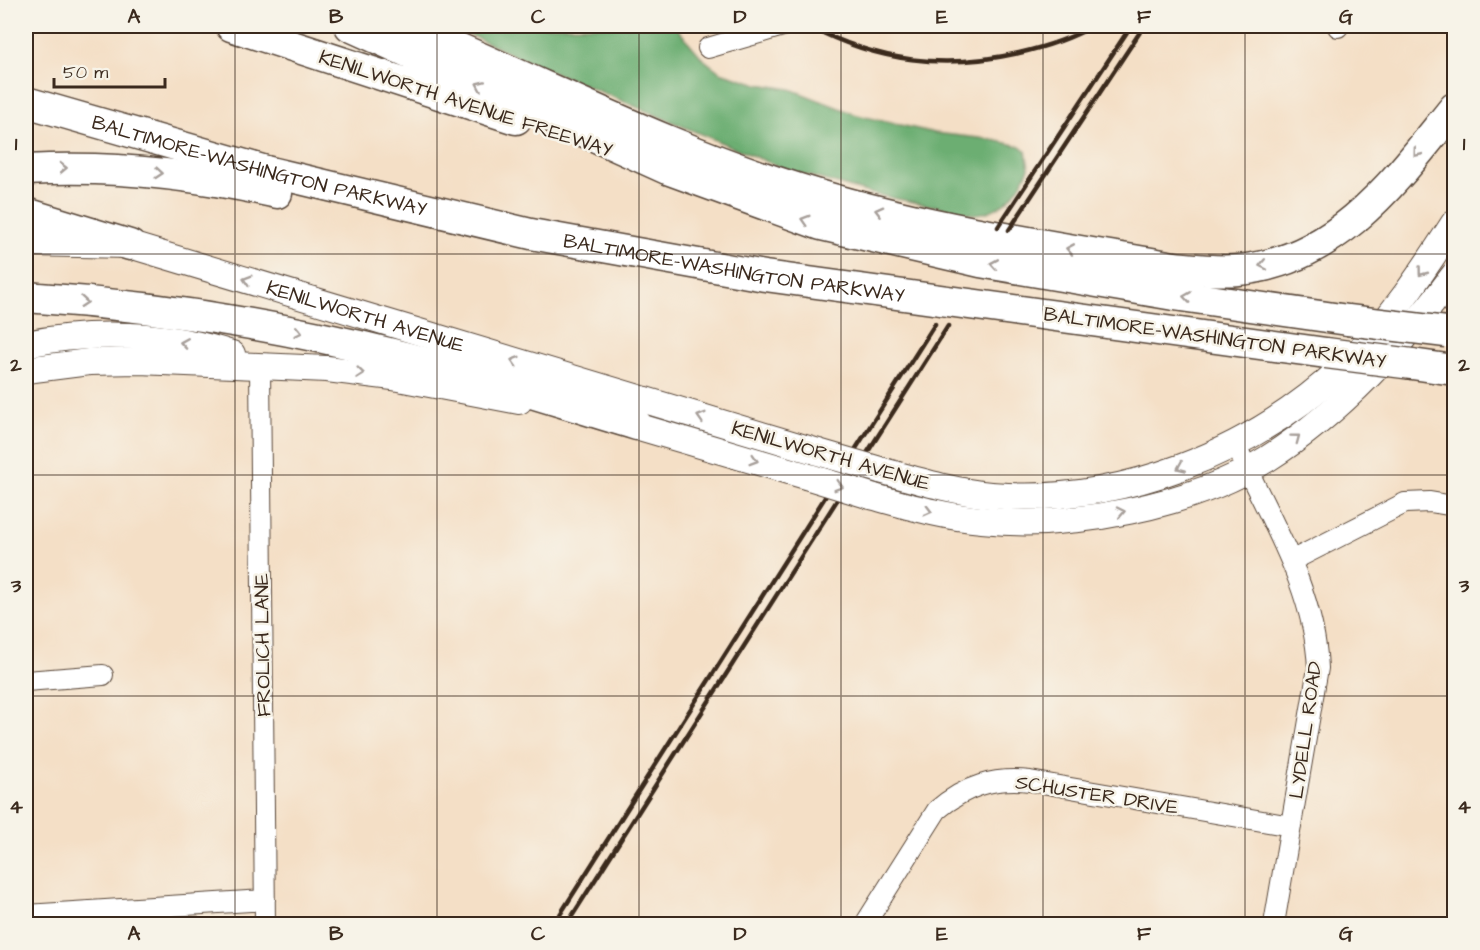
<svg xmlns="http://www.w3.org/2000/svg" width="1480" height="950" font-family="'Architects Daughter',sans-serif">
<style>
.forest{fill:#6cae72;stroke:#546c48;stroke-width:1.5}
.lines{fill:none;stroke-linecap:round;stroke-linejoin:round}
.minor-casing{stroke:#574537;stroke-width:22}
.major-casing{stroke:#574537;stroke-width:28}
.highway-casing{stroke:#574537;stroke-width:33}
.minor{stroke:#fff;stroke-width:20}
.major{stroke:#fff;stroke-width:26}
.highway{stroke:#fff;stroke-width:30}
.rail{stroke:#3b2a1e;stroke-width:4.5}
.major-bridge-casing{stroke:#574537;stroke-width:28;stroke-linecap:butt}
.highway-bridge-casing{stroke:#574537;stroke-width:33;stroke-linecap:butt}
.major-bridge{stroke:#fff;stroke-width:26}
.highway-bridge{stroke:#fff;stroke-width:30}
.oneway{stroke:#a79f9a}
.grid{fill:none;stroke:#3b2a1e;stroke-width:1.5;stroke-opacity:0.55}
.labels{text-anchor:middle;stroke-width:5;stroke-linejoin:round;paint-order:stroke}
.street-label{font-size:20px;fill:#3b2a1e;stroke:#f7f3e8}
.neatline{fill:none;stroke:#3b2a1e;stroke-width:2}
.grid-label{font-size:20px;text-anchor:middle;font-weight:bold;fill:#3b2a1e}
</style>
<rect width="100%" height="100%" fill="#f7f3e8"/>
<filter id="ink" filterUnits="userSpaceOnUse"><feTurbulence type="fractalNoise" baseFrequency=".0167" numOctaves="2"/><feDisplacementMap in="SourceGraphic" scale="12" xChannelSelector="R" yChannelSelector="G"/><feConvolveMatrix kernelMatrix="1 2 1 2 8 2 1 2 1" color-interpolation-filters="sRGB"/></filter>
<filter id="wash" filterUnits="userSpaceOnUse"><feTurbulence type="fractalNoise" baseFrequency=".008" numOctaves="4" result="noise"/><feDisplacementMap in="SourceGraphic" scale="24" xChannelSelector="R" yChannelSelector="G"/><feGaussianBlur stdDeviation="1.35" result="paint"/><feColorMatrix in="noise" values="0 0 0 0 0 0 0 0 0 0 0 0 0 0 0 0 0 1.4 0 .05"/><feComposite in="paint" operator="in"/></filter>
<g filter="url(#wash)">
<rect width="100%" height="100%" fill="#f4dfc6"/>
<path class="forest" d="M452,26H675L703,59L720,72L758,84L790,89L857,115L935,133L988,139L1020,146L1026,151L1029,168C1018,193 1001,214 973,214L873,194L782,168L513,55Z"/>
</g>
<g filter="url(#ink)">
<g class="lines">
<g class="minor-casing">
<path id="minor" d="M1338,26V27
M708,48L783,26
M260,366L265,924
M1235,443C1268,517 1314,586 1318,668L1274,924
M1291,561L1405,503L1430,502L1454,506
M26,681L103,675
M26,915L265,900
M865,924L937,810C965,786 994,777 1030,781L1291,826"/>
</g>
<g class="major-casing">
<g id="major">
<path id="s1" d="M26,243L130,245L818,452"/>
<path d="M26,344C92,330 168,333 232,354"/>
<path d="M26,370L89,362L139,361L327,369L393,377L519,401"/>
<path d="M619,421L806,476"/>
<path d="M880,470C916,480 952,491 990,495C1118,506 1251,454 1344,366C1387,325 1422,273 1454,223"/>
<path d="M871,496C908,506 944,517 982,520C1070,530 1192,506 1267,459C1343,411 1401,345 1454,275"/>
</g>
</g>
<g class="highway-casing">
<g id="highway">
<path d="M231,26L516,119"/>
<path d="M350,26L667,169L821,225L980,262L1174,295L1348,320"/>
<path d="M406,26C536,79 662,146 796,188C919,227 1047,245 1174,267C1195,269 1216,272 1238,270C1338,261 1396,180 1454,108"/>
<path id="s2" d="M26,102L266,171L531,234L765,276L1326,353"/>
<path d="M26,170C111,165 194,174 277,193"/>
<path d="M26,213L130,245"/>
<path d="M26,297C149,305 273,324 393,354C475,374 556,401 637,425"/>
<path d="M1412,364L1454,370"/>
</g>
</g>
<use href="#minor" class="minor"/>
<use href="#major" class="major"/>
<use href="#highway" class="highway"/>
<path class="rail" d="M809,26C878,62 944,70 1019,53C1045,47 1070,39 1093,26
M998,227L1131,26
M1009,230L1144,26
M554,924L935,324
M567,924L948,326"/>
<g class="major-bridge-casing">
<path id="major-bridge" d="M818,452L880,470
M806,476L871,496"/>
</g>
<g class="highway-bridge-casing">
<path id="highway-bridge" d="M1348,320L1446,332
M1326,353L1412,364"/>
</g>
<use href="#major-bridge" class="major-bridge"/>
<use href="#highway-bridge" class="highway-bridge"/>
</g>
<defs><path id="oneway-chevron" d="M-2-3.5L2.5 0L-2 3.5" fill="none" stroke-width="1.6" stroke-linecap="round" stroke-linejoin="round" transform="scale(1.5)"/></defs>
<g class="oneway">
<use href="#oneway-chevron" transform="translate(480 85) rotate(-156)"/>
<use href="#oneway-chevron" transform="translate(1417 153) rotate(129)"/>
<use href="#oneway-chevron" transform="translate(63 168) rotate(-1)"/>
<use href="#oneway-chevron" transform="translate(159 173) rotate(5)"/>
<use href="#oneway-chevron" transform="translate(879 211) rotate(-166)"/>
<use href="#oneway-chevron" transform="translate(805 220) rotate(-163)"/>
<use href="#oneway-chevron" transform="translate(1070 249) rotate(-170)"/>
<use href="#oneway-chevron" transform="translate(994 264) rotate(-170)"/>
<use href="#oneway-chevron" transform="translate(1263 265) rotate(168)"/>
<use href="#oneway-chevron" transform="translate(1422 272) rotate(127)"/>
<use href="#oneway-chevron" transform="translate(247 280) rotate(-163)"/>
<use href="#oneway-chevron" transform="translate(1187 297) rotate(-172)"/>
<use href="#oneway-chevron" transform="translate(84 302) rotate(5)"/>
<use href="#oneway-chevron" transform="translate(298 332) rotate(12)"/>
<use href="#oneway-chevron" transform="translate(184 343) rotate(-171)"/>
<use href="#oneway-chevron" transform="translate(515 361) rotate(-163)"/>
<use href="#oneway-chevron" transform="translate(360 373) rotate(6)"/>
<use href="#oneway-chevron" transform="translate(701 417) rotate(-163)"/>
<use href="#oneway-chevron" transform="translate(1296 438) rotate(-37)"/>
<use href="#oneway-chevron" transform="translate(754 460) rotate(17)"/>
<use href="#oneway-chevron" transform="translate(1181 467) rotate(157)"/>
<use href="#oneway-chevron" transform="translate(839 486) rotate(17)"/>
<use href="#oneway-chevron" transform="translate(928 511) rotate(15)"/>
<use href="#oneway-chevron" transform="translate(1121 512) rotate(-12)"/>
</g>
</g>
<path class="grid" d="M235,26V924M437,26V924M639,26V924M841,26V924M1043,26V924M1245,26V924M26,254H1454M26,475H1454M26,696H1454"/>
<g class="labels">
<g class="street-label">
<text transform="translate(466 103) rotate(18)" y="7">KENILWORTH AVENUE FREEWAY</text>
<text dy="7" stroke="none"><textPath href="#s2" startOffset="242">BALTIMORE-WASHINGTON PARKWAY</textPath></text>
<text dy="7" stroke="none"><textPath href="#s2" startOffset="728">BALTIMORE-WASHINGTON PARKWAY</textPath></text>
<text dy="7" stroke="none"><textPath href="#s1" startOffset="350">KENILWORTH AVENUE</textPath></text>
<text transform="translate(1215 337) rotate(8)" y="7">BALTIMORE-WASHINGTON PARKWAY</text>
<text transform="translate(831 455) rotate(16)" y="7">KENILWORTH AVENUE</text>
<text transform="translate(262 645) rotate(-91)" y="7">FROLICH LANE</text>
<text transform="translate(1305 730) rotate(-82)" y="7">LYDELL ROAD</text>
<text transform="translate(1097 794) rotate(9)" y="7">SCHUSTER DRIVE</text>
</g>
</g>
<rect width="1480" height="950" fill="none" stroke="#f7f3e8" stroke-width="66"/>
<path d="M54 78v9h111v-9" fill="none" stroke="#3b2a1e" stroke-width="3"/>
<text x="63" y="78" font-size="18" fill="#3b2a1e" stroke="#f7f3e8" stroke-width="4.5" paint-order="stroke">50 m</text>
<rect x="33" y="33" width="1414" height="884" class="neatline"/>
<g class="grid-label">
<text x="134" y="23">A</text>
<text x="336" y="23">B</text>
<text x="538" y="23">C</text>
<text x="740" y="23">D</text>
<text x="942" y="23">E</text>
<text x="1144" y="23">F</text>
<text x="1346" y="23">G</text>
<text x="16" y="150">1</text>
<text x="1464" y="150">1</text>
<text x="16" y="371">2</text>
<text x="1464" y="371">2</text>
<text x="16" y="592">3</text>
<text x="1464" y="592">3</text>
<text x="16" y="813">4</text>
<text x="1464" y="813">4</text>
<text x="134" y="940">A</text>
<text x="336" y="940">B</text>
<text x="538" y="940">C</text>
<text x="740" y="940">D</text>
<text x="942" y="940">E</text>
<text x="1144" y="940">F</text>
<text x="1346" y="940">G</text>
</g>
</svg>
